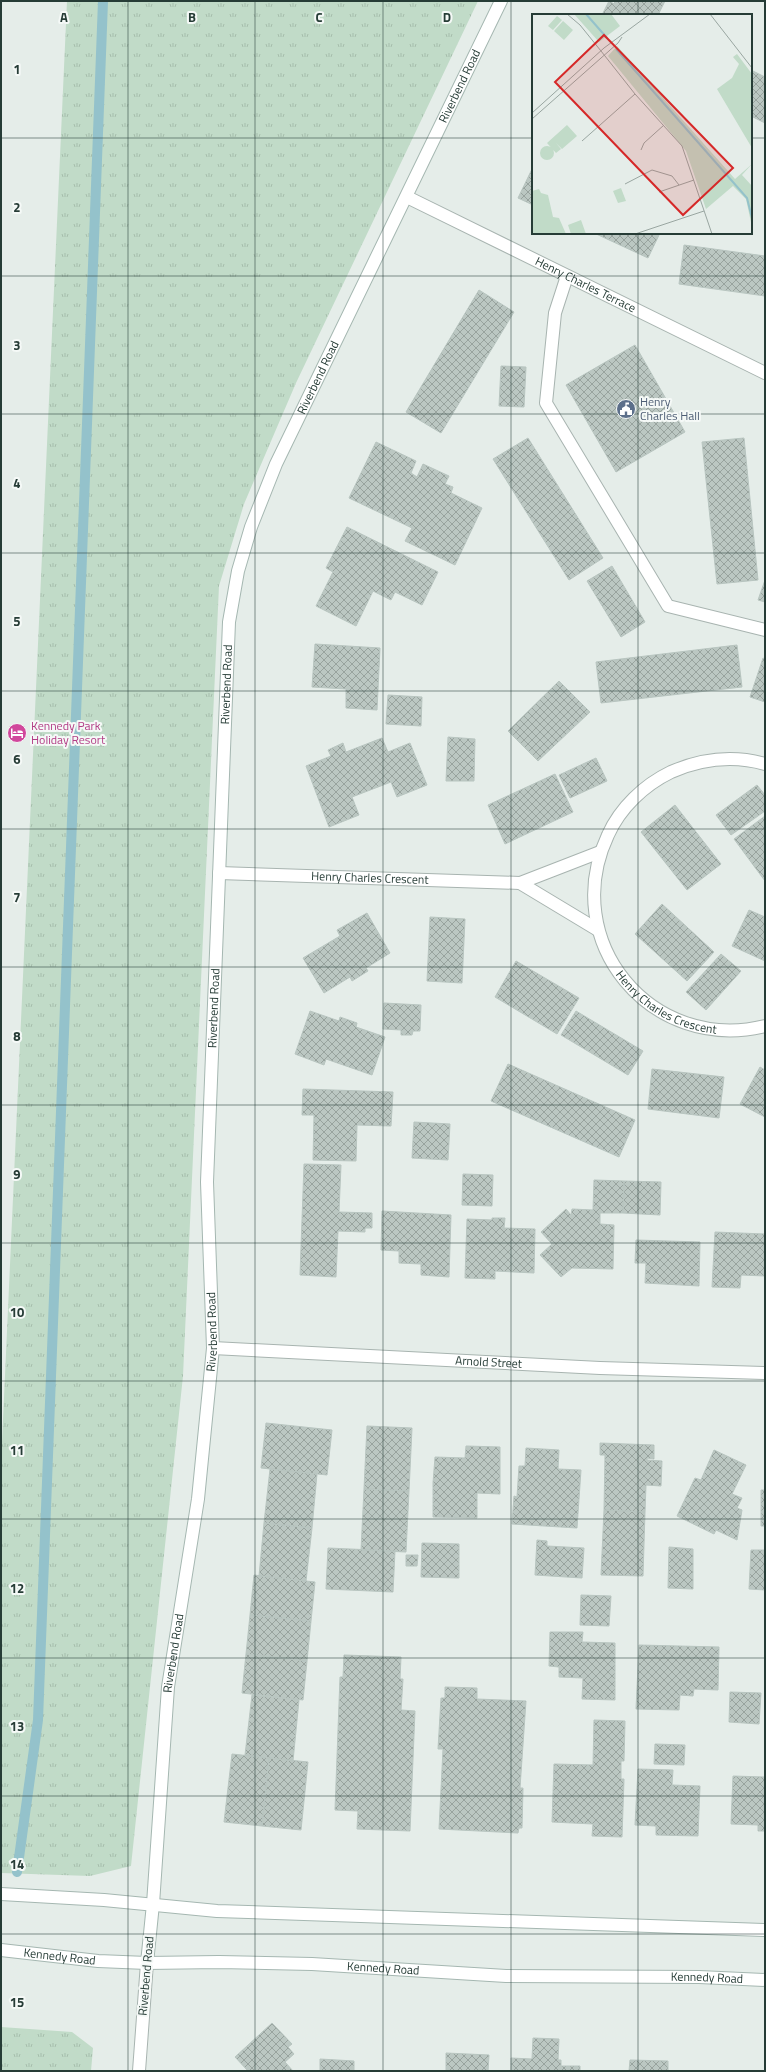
<svg xmlns="http://www.w3.org/2000/svg" width="766" height="2072" font-family="'Titillium Web',sans-serif">
<style>
.park{fill:url(#park-tufts)}
.lines{fill:none;stroke-linecap:round;stroke-linejoin:round}
.stream{stroke:#94c2cb;stroke-width:10}
.building{fill:url(#building-cross-hatch);stroke:#b8c5c0}
.service-casing{stroke:#a8b4b0;stroke-width:14}
.minor-casing{stroke:#a8b4b0;stroke-width:14}
.tertiary-casing{stroke:#a8b4b0;stroke-width:14}
.secondary-casing{stroke:#a5b7b1;stroke-width:14}
.service{stroke:#fff;stroke-width:12}
.minor{stroke:#fff;stroke-width:12}
.tertiary{stroke:#fff;stroke-width:12}
.secondary{stroke:#fff;stroke-width:12}
.grid{fill:none;stroke:#263c36;stroke-width:1;stroke-opacity:0.55}
.labels{text-anchor:middle;stroke-width:4;stroke-linejoin:round;paint-order:stroke}
.street-label{font-size:12px;fill:#263c36;stroke:#f5f9f7}
.service-label{font-size:12px;fill:#4e5e75;stroke:#f5f9f7;text-anchor:start}
.hotel-label{font-size:12px;fill:#b23c85;stroke:#f5f9f7;text-anchor:start}
.inset-river{fill:none;stroke:#94c2cb;stroke-width:2}
.inset-road{fill:none;stroke:#99a6a1;stroke-width:1}
.view{fill:#d62828;fill-opacity:0.15;stroke:#d62828;stroke-width:2}
.inset-edge{fill:none;stroke:#263c36;stroke-width:2}
.grid-label{font-size:13px;text-anchor:middle;font-weight:bold;fill:#263c36;stroke:#f5f9f7;stroke-width:4;stroke-linejoin:round;paint-order:stroke}
</style>
<defs>
<pattern id="park-tufts" width="24" height="20" patternUnits="userSpaceOnUse"><rect width="24" height="20" fill="#c1dbc8"/><path d="M3 7l-1-3M5 7V3M7 7l1-3M15 17l-1-3M17 17v-4M19 17l1-3" fill="none" stroke="#a6bdac"/></pattern>
<pattern id="building-cross-hatch" width="8" height="8" patternUnits="userSpaceOnUse"><rect width="8" height="8" fill="#bbc7c2"/><path d="M0 0l8 8M0 8l8-8" fill="none" stroke="#98a39e"/></pattern>
</defs>
<rect width="100%" height="100%" fill="#e5ede9"/>
<path class="park" d="M67,1H478L296,383L244,504L219,586L183,1376L131,1866L90,1876L1,1873V1464Z
M1,2027L72,2032L93,2048L91,2071H1Z"/>
<g class="lines">
<path class="stream" d="M17,1872L38,1720L103,1"/>
</g>
<path class="building" d="M609,1L614,4L615,1H665L658,15L649,13L648,15H602Z
M751,70L765,77V123L751,116Z
M533,167V205L518,198Z
M594,233H660L648,258Z
M684,245L765,256V296L679,284Z
M479,290L514,312L441,433L406,412Z
M635,345L685,432L616,472L566,385Z
M501,366L526,367L524,407L499,406Z
M528,438L603,558L569,580L493,459Z
M744,438L758,580L717,584L702,442Z
M376,442L416,461L411,473L417,477L423,464L449,476L445,484L453,487L451,493L482,508L455,565L405,541L412,528L349,498Z
M347,527L438,572L422,605L395,592L391,600L373,591L356,626L316,606L333,572L326,568Z
M612,566L645,622L621,637L587,581Z
M765,580V602L758,600Z
M315,644L380,648L377,710L346,708V689L312,687Z
M737,645L742,687L601,703L596,662Z
M763,658L765,659V702L750,697Z
M559,681L590,712L538,761L508,731Z
M388,695L422,697L421,726L386,724Z
M448,737L475,739L474,781H446Z
M382,738L388,752L410,743L427,785L397,797L391,782L352,797L359,815L329,827L306,766L331,756L328,750L343,743L346,752Z
M596,758L607,781L570,798L559,775Z
M555,774L573,812L505,844L488,805Z
M757,785L765,795V811L731,835L716,815Z
M675,805L721,864L687,890L641,832Z
M765,816V881L734,839Z
M662,904L714,952L687,981L635,934Z
M749,910L765,917V961L732,946Z
M367,913L390,953L366,968L368,971L352,981L350,977L324,993L303,958L340,936L337,930Z
M430,917L465,919L462,983L427,981Z
M721,954L741,971L706,1010L686,992Z
M516,961L579,998L557,1034L495,997Z
M384,1003L421,1005L420,1031H413L412,1035H401V1030L383,1029Z
M310,1011L339,1021L340,1017L357,1023L356,1027L385,1037L372,1075L326,1059L324,1065L295,1054Z
M576,1011L643,1051L628,1075L561,1035Z
M508,1064L635,1120L619,1157L491,1101Z
M760,1067L765,1070V1117L740,1104Z
M652,1069L724,1077L719,1118L648,1109Z
M303,1089L393,1092L391,1126L357,1125L356,1161L313,1160L314,1115H302Z
M414,1122L450,1124L448,1160L412,1158Z
M304,1164L341,1165L339,1212L372,1213V1228H365V1232L338,1231L336,1277L300,1275Z
M463,1174L493,1175L492,1206L462,1205Z
M594,1180L624,1181L623,1213H600V1224L614,1225L613,1269L572,1268L561,1277L540,1255L552,1244L541,1232L566,1209L571,1215L572,1209L593,1210Z
M624,1181L661,1182L660,1215L623,1213Z
M382,1211L451,1215L449,1277L421,1275V1264L399,1263V1251L381,1250Z
M492,1218H505L504,1228L535,1229L534,1273L495,1271V1279L465,1278L467,1219L492,1220Z
M715,1232L765,1234V1276L741,1275L740,1288L712,1287Z
M636,1240L700,1242L699,1286L645,1283L646,1263H635Z
M266,1423L332,1430L327,1475L261,1468Z
M367,1426L412,1428L409,1491L364,1489Z
M600,1443L654,1445V1459L647,1458V1460L662,1461L661,1486L646,1485L645,1512L604,1510L605,1455H600Z
M466,1446L500,1447V1494L477,1493V1518L433,1517V1483L435,1457L465,1458Z
M526,1448L559,1450L558,1469L581,1470L577,1528L512,1524L514,1496L517,1497L519,1466H525Z
M714,1450L746,1465L732,1494L742,1498L737,1508L742,1510L737,1540L716,1530L714,1534L677,1516L695,1478L701,1480Z
M270,1469L317,1474L312,1528L264,1523Z
M364,1489L409,1491L406,1552L361,1550Z
M761,1490H765V1526H761Z
M604,1510L645,1512L643,1576L601,1575Z
M264,1523L312,1528L306,1581L259,1576Z
M537,1540L547,1541V1546L584,1548L582,1578L535,1575Z
M422,1543L459,1544V1578L421,1577Z
M669,1547L693,1549V1589L668,1588Z
M328,1548L395,1551L393,1592L326,1589Z
M751,1550H765V1590L749,1589Z
M406,1555H418L417,1566H406Z
M254,1575L315,1582L311,1621L250,1615Z
M581,1595L611,1596L609,1626L580,1625Z
M250,1615L311,1621L307,1661L246,1654Z
M550,1632H583L582,1642L615,1643V1700L582,1699L583,1678L559,1677V1667L549,1666Z
M639,1645L719,1647L718,1690L694,1689L693,1696L680,1695L679,1710L636,1709Z
M246,1654L307,1661L303,1700L242,1693Z
M344,1655L401,1657L400,1679H403L401,1710L415,1711L410,1831L357,1829L358,1811L335,1810L340,1677H343Z
M445,1687L477,1688V1699L526,1701L520,1788H523L522,1828H519L518,1833L439,1829L443,1749H438L441,1698H445Z
M730,1692L761,1693L759,1724L729,1722Z
M252,1695L299,1700L293,1761L245,1755Z
M594,1720L625,1721L624,1761H621V1779H624L622,1837L592,1836L593,1824L552,1822L554,1764L593,1765Z
M655,1744L685,1745L684,1765L654,1764Z
M232,1754L269,1758L262,1826L224,1822Z
M269,1758L308,1762L301,1830L262,1826Z
M638,1769L673,1770L672,1785L700,1786L698,1836L656,1835V1826L635,1825Z
M733,1776L765,1777V1831H758V1825L731,1824Z
M272,2023L292,2044L288,2047L294,2054L285,2062L293,2071H248L235,2057Z
M533,2038L559,2039L558,2060H561V2066H580V2071H511V2058L532,2059Z
M446,2053L489,2055L488,2071H446Z
M320,2059L354,2061V2071H320Z
M630,2060L668,2061V2071H629Z"/>
<g class="lines">
<g class="service-casing">
<path id="service" d="M567,276L555,313L546,403L668,606L765,630"/>
</g>
<g class="minor-casing">
<g id="minor">
<path id="s1" d="M407,197L765,373"/>
<path id="s2" d="M765,764C733,755 701,759 671,772C644,785 620,808 608,835C558,941 651,1054 765,1026"/>
<path id="s3" d="M219,873L520,883L600,852"/>
<path d="M520,883L598,930"/>
<path id="s4" d="M213,1348L600,1368L765,1373"/>
</g>
</g>
<g class="tertiary-casing">
<path id="tertiary" d="M139,2071L147,1963"/>
</g>
<g class="secondary-casing">
<g id="secondary">
<path d="M1,1894L104,1900L217,1911L765,1930"/>
<path id="s5" d="M1,1950L98,1961L147,1963L219,1962L312,1964L506,1976L699,1977L765,1980"/>
<path id="s6" d="M147,1963L153,1904L168,1687L198,1499L213,1348L207,1182L229,622L238,571L251,527L276,464L501,1"/>
</g>
</g>
<use href="#service" class="service"/>
<use href="#minor" class="minor"/>
<use href="#tertiary" class="tertiary"/>
<use href="#secondary" class="secondary"/>
</g>
<path class="grid" d="M128,1V2071M255,1V2071M383,1V2071M511,1V2071M638,1V15M1,138H533M751,138H765M638,233V2071M1,276H765M1,414H765M1,553H765M1,691H765M1,829H765M1,967H765M1,1105H765M1,1243H765M1,1381H765M1,1519H765M1,1658H765M1,1796H765M1,1934H765"/>
<defs>
<g id="civic-disc" transform="scale(1)"><circle r="9.5" fill="#5c6f8a" stroke="#f5f9f7"/><path d="M-.6-6.5H3V-4.5H.6V-3L4-1V1h2V6H-6V1h2V-1L-.6-3ZM-1.2 2.5V6h2.4V2.5Z" fill="#fff"/></g>
<g id="hotel-disc" transform="scale(1)"><circle r="9.5" fill="#d1479c" stroke="#f5f9f7"/><path d="M-6-4.5h1.5V1H6V5H4.5V3h-9V5H-6ZM-4 0a1.8 1.8 0 1 1 3.6 0ZM.5 0V-2.5h3Q6-2.5 6 0Z" fill="#fff"/></g>
</defs>
<g fill-rule="evenodd">
<use href="#civic-disc" x="626" y="409"/>
<use href="#hotel-disc" x="17" y="733"/>
</g>
<g class="labels">
<g class="street-label">
<text dy="4" stroke="none"><textPath href="#s6" startOffset="1931">Riverbend Road</textPath></text>
<text dy="4" stroke="none"><textPath href="#s1" startOffset="199">Henry Charles Terrace</textPath></text>
<text dy="4" stroke="none"><textPath href="#s6" startOffset="1607">Riverbend Road</textPath></text>
<text dy="4" stroke="none"><textPath href="#s6" startOffset="1283">Riverbend Road</textPath></text>
<text dy="4" stroke="none"><textPath href="#s3" startOffset="151">Henry Charles Crescent</textPath></text>
<text dy="4" stroke="none"><textPath href="#s2" startOffset="390">Henry Charles Crescent</textPath></text>
<text dy="4" stroke="none"><textPath href="#s6" startOffset="959">Riverbend Road</textPath></text>
<text dy="4" stroke="none"><textPath href="#s6" startOffset="635">Riverbend Road</textPath></text>
<text dy="4" stroke="none"><textPath href="#s4" startOffset="276">Arnold Street</textPath></text>
<text dy="4" stroke="none"><textPath href="#s6" startOffset="311">Riverbend Road</textPath></text>
<text dy="4" stroke="none"><textPath href="#s5" startOffset="59">Kennedy Road</textPath></text>
<text dy="4" stroke="none"><textPath href="#s5" startOffset="383">Kennedy Road</textPath></text>
<text transform="translate(146 1976) rotate(-85)" y="4">Riverbend Road</text>
<text dy="4" stroke="none"><textPath href="#s5" startOffset="707">Kennedy Road</textPath></text>
</g>
<g class="service-label">
<text x="640" y="406">Henry<tspan x="640" dy="14">Charles Hall</tspan></text>
</g>
<g class="hotel-label">
<text x="31" y="730">Kennedy Park<tspan x="31" dy="14">Holiday Resort</tspan></text>
</g>
</g>
<g transform="translate(532 14)">
<rect width="220" height="220" fill="#e5ede9"/>
<path d="M25,2L30,6L21,16L16,12ZM31,7L41,16L32,26L22,17ZM35,111L45,122L30,135L24,129L29,135L24,139L15,129ZM8 139a7 7 0 1 1 14 0a7 7 0 1 1-14 0ZM49,206L54,220H39L36,211Z" fill="#c1dbc8"/>
<path d="M42,0H79L88,12L67,28ZM85,32L203,165L220,150L210,161L220,172V213L214,185L201,172L174,195L154,137L76,42ZM205,40L220,60V134L185,75L200,64L207,50L201,43ZM89,174L94,187L86,189L81,177ZM7,175L9,179L16,181L21,203L27,204L34,220H0V177Z" fill="#c1dbc8"/>
<path class="inset-river" d="M54,0L75,24M84,35L215,184L220,204"/>
<path class="inset-road" d="M35,0L48,11L69,37M178,0L220,54M69,37L103,80L150,132L180,220M0,99L72,34L118,0M0,105L86,29L90,23M50,127L103,80M109,136L112,129L132,111M93,170L120,156L140,162L147,171M127,178L162,166M103,220L172,197"/>
<path class="view" d="M72,21L201,154L151,201L23,68Z"/>
<rect width="220" height="220" class="inset-edge"/>
</g>
<g class="grid-label">
<text x="64" y="22">A</text>
<text x="192" y="22">B</text>
<text x="319" y="22">C</text>
<text x="447" y="22">D</text>
<text x="17" y="74">1</text>
<text x="17" y="212">2</text>
<text x="17" y="350">3</text>
<text x="17" y="488">4</text>
<text x="17" y="626">5</text>
<text x="17" y="764">6</text>
<text x="17" y="902">7</text>
<text x="17" y="1041">8</text>
<text x="17" y="1179">9</text>
<text x="17" y="1317">10</text>
<text x="17" y="1455">11</text>
<text x="17" y="1593">12</text>
<text x="17" y="1731">13</text>
<text x="17" y="1869">14</text>
<text x="17" y="2007">15</text>
</g>
<rect width="766" height="2072" fill="none" stroke="#263c36" stroke-width="4"/>
</svg>
